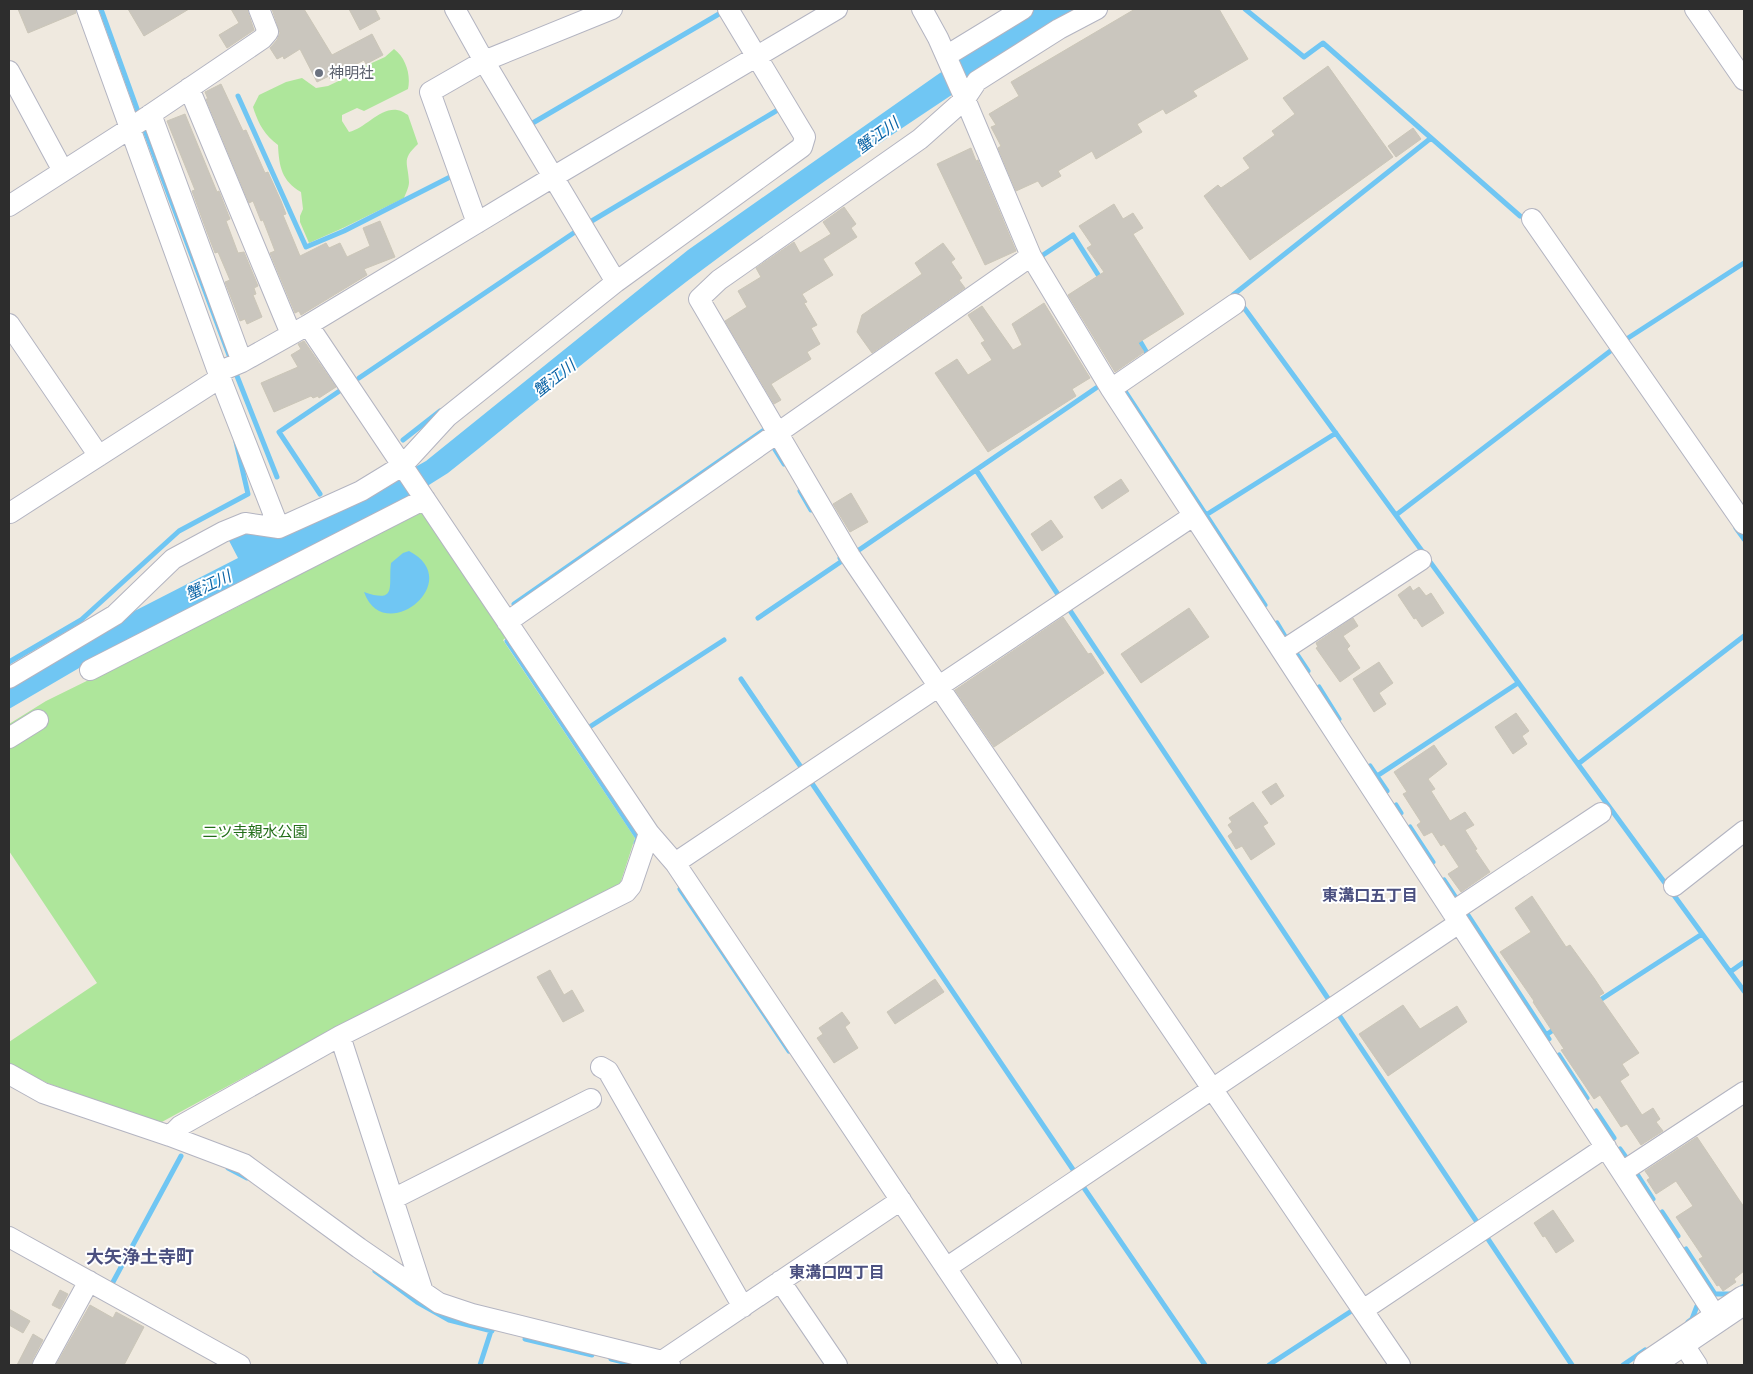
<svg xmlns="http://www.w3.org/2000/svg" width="1753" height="1374" font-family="Mulish,'Noto Sans JP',sans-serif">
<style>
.green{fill:#aee69b}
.water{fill:#70c6f3}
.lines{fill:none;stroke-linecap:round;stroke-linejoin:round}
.stream{stroke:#70c6f3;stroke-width:5}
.building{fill:#cac6be;stroke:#cbc6b8}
.street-casing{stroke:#b3b4c1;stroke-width:22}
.secondary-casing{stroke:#b3b4c1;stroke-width:30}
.street{stroke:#fff;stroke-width:20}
.secondary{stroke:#fff;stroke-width:28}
.worship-dot{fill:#6b7280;stroke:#fff;stroke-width:2}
.labels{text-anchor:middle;stroke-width:4;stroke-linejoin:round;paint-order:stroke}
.worship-label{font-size:15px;fill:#5b616d;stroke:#fff;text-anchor:start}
.park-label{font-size:15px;fill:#236e19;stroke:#fff}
.water-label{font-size:16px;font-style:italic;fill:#0963a5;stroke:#fff}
.neighbourhood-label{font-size:16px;font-weight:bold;fill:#4b5080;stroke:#fff}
.quarter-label{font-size:18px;font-weight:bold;fill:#4b5080;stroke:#fff}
</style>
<rect width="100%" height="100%" fill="#efe9df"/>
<path class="green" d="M394,49C406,58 411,75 408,89L364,111L357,108L342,115V121L349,132C365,129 379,108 397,110C400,110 405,113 408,115L418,144C401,160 408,162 409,182C409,187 406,193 404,198L343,228L309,243L300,222V216L303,209L301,192C282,181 279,167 278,145C264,135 258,123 253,107L259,95L286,82L302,78L316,88L328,86L349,76L363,67L385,57Z
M419,510L425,512L507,637L503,640L635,838L620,884L338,1026L160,1123L47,1083L9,1064V1042L97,983L9,851V724L46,701L239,606Z"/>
<path class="water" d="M1035,9H1085C949,95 814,185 686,282C605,344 527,410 448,473L413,495L127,640L9,709V684L113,622L238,558L225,533L240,526L283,536L399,476L426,461L688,250L937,75Z
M409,551C467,581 384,648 364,592C398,604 388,586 391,563L403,553Z"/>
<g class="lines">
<path class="stream" d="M101,9L140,117
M1245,9L1304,57L1323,43L1520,216
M238,96L306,247L344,231L454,175V174
M531,124L724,11
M143,125L232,363
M590,222L781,108
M1043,255L1073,235L1102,281
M1234,294L1744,991
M1233,295L1431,138
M1137,336L1147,353
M1625,340L1744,263
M235,371L277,477
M359,378L578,230L577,228
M1123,388L1265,605
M403,440L440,411
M774,448L784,464
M976,470L1061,599
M800,491L811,510
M320,494L279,432L341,390
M1206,515L1336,433
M1396,515L1613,349
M1736,528L1744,539
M856,552L1096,388
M514,604L764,430
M1067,606L1331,1003
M758,618L842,561L840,558
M1277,623L1286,638
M507,641L638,838L636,843
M1296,653L1308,671
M9,662L81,620L179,531L248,494L236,442
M741,679L803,770
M1319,687L1339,719
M591,726L724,640
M1578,764L1744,636
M1370,766L1387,791
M1377,776L1518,683
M809,779L1076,1174
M1396,805L1401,813
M1410,827L1433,862
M1444,880L1456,898
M680,889L789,1051
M1466,912L1549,1039
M1730,972L1744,962
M1597,1002L1702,934
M1337,1012L1479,1225
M1546,1035L1556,1028
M1559,1055L1587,1098
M1596,1111L1614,1138
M1620,1149L1628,1160
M228,1168L247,1178
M1637,1174L1653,1199
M1082,1185L1205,1365
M1662,1212L1678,1236
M1486,1236L1572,1365
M1686,1249L1715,1294H1732L1744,1286
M375,1271L417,1302L449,1320L492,1331
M113,1282L181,1156
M1688,1322L1692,1319L1697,1306
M525,1339L592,1355
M611,1359L636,1365
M480,1365L491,1331
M1269,1365L1353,1310
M1623,1365L1645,1350"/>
</g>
<path class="building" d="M18,9H75L76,13L28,33Z
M128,9H189L144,36Z
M231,9H247L254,30L227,48L219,35L239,23Z
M272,9H304L332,55L372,34L383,55L366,64L364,60L330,79L329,76L317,82L300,49L284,59L283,56L277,59L270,48L277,40L280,33Z
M349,9H375L380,19L360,30Z
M1135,9H1219L1248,59L1193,91L1197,96L1166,114L1163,109L1137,124L1142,132L1096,159L1092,151L1058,171L1061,176L1042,187L1038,181L1016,191L998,148L1001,146L991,127L996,125L989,114L1019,96L1011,82Z
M1328,66L1393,157L1250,260L1204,196L1218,185L1221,188L1250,168L1243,158L1275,135L1272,131L1295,114L1283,98Z
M221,84L243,131L246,130L265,173L268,172L281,201L286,214L283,215L300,256L326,243L329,248L340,243L347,257L370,246L363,228L380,221L395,257L364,269L367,275L301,315L299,311L295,313L270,253L275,251L263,220L261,221L253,201L249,203L206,99H208L205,92Z
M185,114L217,192L219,191L230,219L226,221L238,253L244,252L258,286L254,288L256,294L253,295L262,317L247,324L245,319L240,321L234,305L225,282L230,280L218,252L215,253L207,232L192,191L195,190L167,121Z
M1413,128L1421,139L1396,157L1388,146Z
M971,148L976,161L978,160L1016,251L985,265L937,164Z
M1114,204L1123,219L1133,213L1143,228L1133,234L1184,314L1138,343L1144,352L1115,372L1068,295L1104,272L1087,248L1092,245L1079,226Z
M844,207L856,224L851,228L857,237L823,259L833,275L802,294L807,302L804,303L817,325L811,328L820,344L807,352L811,359L771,384L781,400L774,404L725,321L747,307L738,291L761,277L756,268L794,242L800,253L831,234L823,222Z
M943,243L955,259L951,262L962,278L959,280L965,288L872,353L857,332L862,315L922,274L915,263Z
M1044,303L1090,378L1072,389L1076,396L988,452L935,373L957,359L968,375L992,360L981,343L985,341L968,315L982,306L1013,350L1022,345L1012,324Z
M304,341L336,387L319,398L318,396L313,398L311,396L274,412L261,383L298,367L291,355L301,349L298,344Z
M1121,479L1129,491L1102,509L1094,497Z
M851,493L868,522L850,532L833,504Z
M1051,520L1063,537L1042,551L1031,534Z
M1410,586L1413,591L1419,587L1426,596L1431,593L1444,613L1422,627L1416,618L1414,619L1398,595Z
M1189,608L1209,637L1141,683L1121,654Z
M1063,617L1088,654L1091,653L1104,673L994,747L955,690Z
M1353,618L1358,626L1343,636L1350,646L1347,649L1360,668L1340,682L1316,648L1318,647L1316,643Z
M1379,662L1393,683L1379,693L1386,704L1374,712L1353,679Z
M1516,713L1529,731L1522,736L1527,744L1513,754L1495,727Z
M1434,745L1447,764L1428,779L1435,789L1431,791L1450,821L1465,812L1474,825L1465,830L1477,849L1475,850L1490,872L1461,892L1448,874L1459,867L1444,844L1441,846L1432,832L1424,836L1417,825L1421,822L1403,794L1407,792L1394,772Z
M1276,783L1284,796L1271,805L1262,792Z
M1253,802L1268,823L1263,826L1275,844L1251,860L1242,846L1236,849L1228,836L1233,832L1228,825L1232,822L1229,818Z
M1532,896L1566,947L1570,945L1594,978L1604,993L1599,996L1639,1053L1622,1064L1629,1075L1620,1081L1642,1115L1653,1108L1660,1119L1656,1122L1663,1131L1641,1145L1627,1124L1621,1127L1600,1095L1594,1099L1561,1050L1564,1049L1533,1002L1534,1001L1500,952L1531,932L1515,908Z
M550,970L564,995L572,990L584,1011L563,1022L537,977Z
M935,979L944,992L895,1024L887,1012Z
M1403,1005L1420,1029L1457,1006L1467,1022L1388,1076L1359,1034Z
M842,1012L850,1023L845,1027L858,1048L834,1063L817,1038L823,1034L819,1028Z
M1697,1137L1744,1207V1271L1734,1279L1736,1282L1723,1291L1719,1285L1717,1286L1699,1259L1703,1257L1676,1217L1693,1206L1676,1181L1656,1194L1647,1180L1650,1178L1645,1171Z
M1553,1210L1574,1241L1556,1253L1545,1236L1543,1237L1534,1223Z
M60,1290L68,1294L60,1309L52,1305Z
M90,1305L113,1318L116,1312L144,1327L124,1365H56Z
M9,1309L30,1321L23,1333L9,1325Z
M33,1334L43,1340L33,1359L31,1365H17Z"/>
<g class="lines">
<g class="street-casing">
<path id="street" d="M87,9L218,372L279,528
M455,9L484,61L616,282
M922,9L938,38L965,99L1031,256L1111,389L1717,1318
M1097,9L1059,29L977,81L965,99L920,139L719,280L699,299L850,556L1400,1365
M1695,9L1744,80
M946,56L1023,9
M9,71L63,171
M189,88L291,334
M151,114L242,362
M9,206L129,129L262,39L268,32L259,9
M1532,219L1744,524
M477,223L430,92L484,61L612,9
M9,324L99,456
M308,325L649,833L675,863L1011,1365
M218,372L242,362L308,325L553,177L837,9
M1111,389L1235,304
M10,513L220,378
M507,622L1031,256
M1282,651L1421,560
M90,670L425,499
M9,678L115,615L173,559L223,532L245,523L279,528L361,491L402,466L447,417L616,282L802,147L805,137L728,9
M9,738L38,720
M675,863L1193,516
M1674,886L1744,831
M1452,912L1601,813
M340,1036L423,1292
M601,1067L608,1071L743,1307
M9,1074L43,1093L170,1136L244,1164L359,1248L439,1303L472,1314L662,1361L670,1365
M170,1136L180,1126L340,1036L626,892L631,886L649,833
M1622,1172L1744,1092
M393,1199L591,1099
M9,1237L240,1365
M946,1268L1459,923
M780,1281L837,1365
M1363,1310L1606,1147
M1682,1342L1697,1365
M662,1361L901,1200
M43,1365L89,1281"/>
</g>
<g class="secondary-casing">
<path id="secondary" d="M1648,1365L1744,1300"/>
</g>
<use href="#street" class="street"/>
<use href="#secondary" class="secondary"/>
</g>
<circle class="worship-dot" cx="319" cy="73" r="5"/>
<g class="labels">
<g class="worship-label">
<text x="329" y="78">神明社</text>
</g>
<g class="park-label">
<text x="255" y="837">二ツ寺親水公園</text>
</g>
<g class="water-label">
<text transform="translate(877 135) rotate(-36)" y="6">蟹江川</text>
<text transform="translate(554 378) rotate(-38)" y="6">蟹江川</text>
<text transform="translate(208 585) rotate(-25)" y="6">蟹江川</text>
</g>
<g class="neighbourhood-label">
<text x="1370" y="901">東溝口五丁目</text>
<text x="837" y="1278">東溝口四丁目</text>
</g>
<g class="quarter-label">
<text x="140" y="1263">大矢浄土寺町</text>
</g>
</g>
<rect width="1753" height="1374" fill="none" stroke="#2d2d2d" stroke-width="20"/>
</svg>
